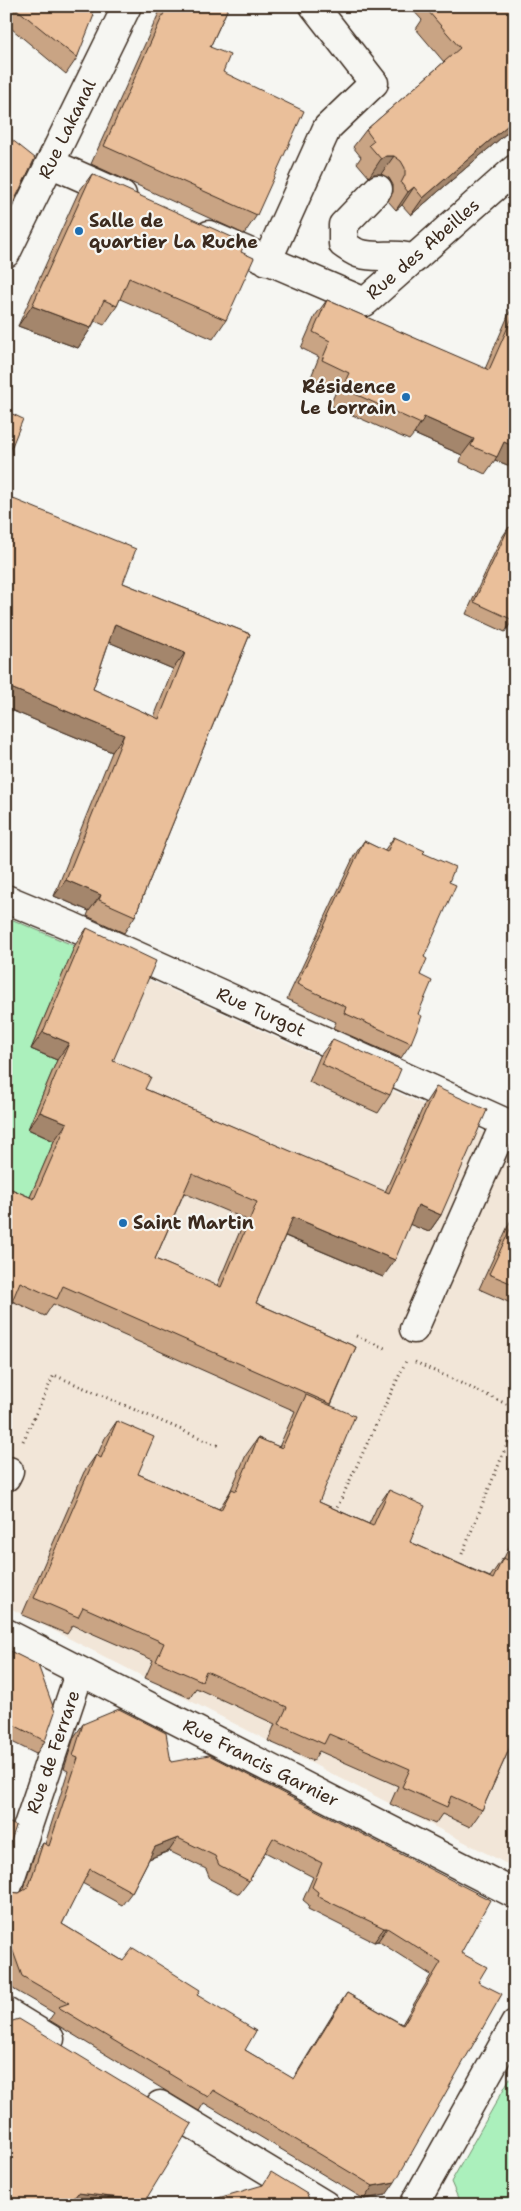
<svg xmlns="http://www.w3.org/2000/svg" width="521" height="2211" font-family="'Shantell Sans',sans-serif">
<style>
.built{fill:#f2e6d8}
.green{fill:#abf0bc;stroke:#738d6d}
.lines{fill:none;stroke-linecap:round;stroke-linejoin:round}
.minor-casing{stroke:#3b2a1e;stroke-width:31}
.path{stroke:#3b2a1e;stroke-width:3;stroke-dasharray:1 4;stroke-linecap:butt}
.minor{stroke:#f6f6f2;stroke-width:28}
.wall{fill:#c9a484;stroke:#3b2a1e;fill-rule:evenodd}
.shaded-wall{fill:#a4866c;stroke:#3b2a1e}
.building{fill:#eabf9a;stroke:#3b2a1e;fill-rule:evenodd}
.poi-dot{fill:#1f6fb2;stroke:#f6f6f2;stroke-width:2}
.labels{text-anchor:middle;stroke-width:4.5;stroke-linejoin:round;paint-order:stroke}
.street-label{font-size:18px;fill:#3b2a1e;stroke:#f6f6f2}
.poi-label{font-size:18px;font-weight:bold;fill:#3b2a1e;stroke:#f6f6f2;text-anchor:start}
</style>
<rect width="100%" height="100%" fill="#f6f6f2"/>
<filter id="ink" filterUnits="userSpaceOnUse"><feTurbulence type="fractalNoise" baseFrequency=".02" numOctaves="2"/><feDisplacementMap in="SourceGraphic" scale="10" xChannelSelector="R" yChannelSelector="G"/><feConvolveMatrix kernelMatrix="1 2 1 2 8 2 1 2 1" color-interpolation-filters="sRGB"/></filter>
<g filter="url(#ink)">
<path class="built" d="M75,946L515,1146V1868L6,1606V1209L54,1141L28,1129L57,1060L31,1049Z"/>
<path class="green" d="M6,917L75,946L31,1049L57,1060L28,1129L54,1141L22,1216L6,1209Z
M515,2069V2205H461L451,2182Z"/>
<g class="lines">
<g class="minor-casing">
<path id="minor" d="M50,163L122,195
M378,189L343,225V244C348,247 355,253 361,254C379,259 397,252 414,259
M209,235L365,302L515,169
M6,253L127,6
M267,261L327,128L374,83L314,6
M6,899L71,926L515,1127
M414,1329L505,1123
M6,1477L9,1471
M6,1633L515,1894
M6,1891L80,1671
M6,2012L50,2039
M160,2105L325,2205
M414,2205L515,2024"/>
</g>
<path class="path" d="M356,1336L387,1349
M415,1362L515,1408
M23,1441L54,1375L219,1446
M335,1512L406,1361
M462,1554L515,1425
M373,2205L377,2202L381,2203
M504,2205L507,2203"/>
<use href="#minor" class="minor"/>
</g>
<path class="wall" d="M6,6H95L92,13L77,58L66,74L6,24Z
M162,6H229L210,47L257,215L244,234L91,164Z
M409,6H515V126L411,215L402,205L396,210L388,201L393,192V185L389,178L381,174H374L369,177L357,163L361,157L353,147L366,130L444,62L416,29L422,20Z
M92,174L241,252L226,320L213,339L120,299L117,306L104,325L95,321L91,328L78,348L18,326L78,193Z
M327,300L485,369L515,300V468L495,460L485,474L460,462L462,455L414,434L409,440L330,405L337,389L311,377L319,357L301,348L315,316Z
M509,527L513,620L505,632L466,614L501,539Z
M123,583L250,634L135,916L124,933L87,916L89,911L54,896L112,752L6,708ZM109,642L173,669L154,717L93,689Z
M394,837L423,853L449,882L424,957L420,975L418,1014L411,1043L401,1058L333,1028L336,1022L287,999L354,856L364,841L384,851Z
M87,928L113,1061L145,1089L385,1192L424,1105L436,1087L441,1215L429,1232L410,1224L383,1277L285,1236L256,1303L356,1347L331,1405L319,1502L369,1524L377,1507L389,1490L410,1542L490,1577L503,1558H504L512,1541L515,1537V1736L482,1810L470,1827L442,1814L435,1824L390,1804L398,1786L319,1751L313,1761L268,1741L275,1724L196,1688L190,1698L145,1678L153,1660L73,1625L67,1634L22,1615L84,1472L96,1455L97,1456L105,1438L117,1421L138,1474L219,1509L230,1492L246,1455L258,1438L279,1447L295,1411L53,1304L45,1316L12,1301L6,1316V1192L9,1188L30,1197L54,1141L28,1129L57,1060L31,1049L75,945ZM184,1193L245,1219L217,1286L155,1259Z
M333,1039L390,1095L378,1113L309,1082L320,1056Z
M515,1211V1305L479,1289Z
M6,1649L45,1741L36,1754L6,1739Z
M83,1724L171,1762L461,1953L478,1982L386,2195L364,2199L204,2103L199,2111L49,2020L54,2013L13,1989L6,1971V1890L10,1892L19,1893L22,1891L34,1856L43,1843L45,1844L68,1771L64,1769L74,1737ZM169,1851L206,1869L210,1879L239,1894L249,1881L265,1852L313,1877L303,1900L309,1905L308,1909L374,1942L378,1941L431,1975L402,2024L347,1993L338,2006L293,2079L245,2050L197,1995L123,1961L62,1924L82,1883L122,1905L132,1892L149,1859Z"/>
<path class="shaded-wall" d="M515,119V126L411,215L423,198Z
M386,156H394L381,174H374L369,177L381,159Z
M414,187L402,205L396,210L408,192Z
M32,306L91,328L78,348L18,326Z
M424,417L474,439L462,455L414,434Z
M504,442L515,447V468L495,460Z
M115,624L185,653L173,669L104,640Z
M6,686L124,735L112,752L6,708Z
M66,880L101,895L89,911L54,896Z
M43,1032L69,1043L57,1060L31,1049Z
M40,1112L67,1123L54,1141L28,1129Z
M418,1205L441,1215L429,1232L406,1223Z
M293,1217L395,1260L383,1277L281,1234Z
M178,1838L169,1851L146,1860L155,1847Z
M384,1928H387L378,1941L374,1942Z
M395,2182L386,2195L364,2199L373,2186Z
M78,2193L145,2201L142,2205H68Z"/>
<path class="building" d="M13,6H95L92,13L94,15L77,58Z
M167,6H229L210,47L230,55L223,72L304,111L257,215L104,146Z
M433,6H515V119L423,198L414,187L408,192L401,183L405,175V168L401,161L394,156H386L381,159L369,145L374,141L366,130L460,48L428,11Z
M6,135L35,158L6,218Z
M92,174L245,243L241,252L254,258L226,320L129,278L117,306L104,300L91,328L32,306Z
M327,300L489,370L515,311V447L504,442L497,457L471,446L474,439L424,417L421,424L342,388L349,373L322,360L330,341L313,332Z
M6,411L23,419L6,461Z
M6,496L136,549L123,583L250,634L135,916L99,900L101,895L66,880L124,735L6,686ZM115,624L185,653L159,719L93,689Z
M509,527L515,530V616L513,620L474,602Z
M394,837L425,851L423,853L455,867L449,882L456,885L424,957L427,959L420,975L432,981L418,1014L422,1016L411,1043L344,1013L346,1007L297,984L364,841L387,852Z
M87,928L156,961L113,1061L151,1077L145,1089L389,1193L436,1087L487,1110L441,1215L418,1205L395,1260L293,1217L256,1303L356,1347L331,1404L63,1286L57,1299L20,1282L6,1316V1194L9,1188L34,1199L67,1123L40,1112L69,1043L43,1032ZM192,1174L257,1202L221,1287L155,1259Z
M333,1039L401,1069L390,1095L321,1064Z
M515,1219V1285L489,1274Z
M306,1395L355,1416L319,1502L373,1526L389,1490L425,1506L410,1542L493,1579L503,1558L508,1560L515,1545V1736L482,1810L451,1796L447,1807L402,1787L410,1769L329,1734L324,1744L279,1724L287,1707L206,1671L202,1681L156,1661L164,1643L83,1607L78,1617L34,1598L96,1455L101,1458L117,1421L154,1437L138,1474L221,1510L232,1489L236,1491L258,1438L282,1448Z
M6,1649L38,1665L55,1712L45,1741L6,1721Z
M119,1709L166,1733L171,1762L209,1755L490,1900L461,1953L487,1967L478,1982L502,1994L395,2182L373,2186L213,2090L208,2097L58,2007L69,2003L22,1976L6,1932V1890L10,1892L19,1893L26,1889L30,1883L43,1843L49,1846L78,1758L73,1756L83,1724ZM178,1838L215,1856L219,1865L249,1881L273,1838L322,1863L312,1887L318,1892L317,1896L384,1928H387L441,1962L403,2025L347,1993L294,2079L245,2050L256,2031L197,1995L200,1990L133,1948L123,1961L62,1924L90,1869L132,1892L155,1847Z
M6,1821L16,1826L6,1856Z
M19,2019L192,2124L145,2201L78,2193L68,2205H6V2105L8,2099H6V2023Z
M271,2172L307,2194L311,2205H194L263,2185Z"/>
</g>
<g class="poi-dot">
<circle cx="79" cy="231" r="5"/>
<circle cx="406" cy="397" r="5"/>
<circle cx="123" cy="1223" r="5"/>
</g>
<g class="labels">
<g class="street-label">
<text transform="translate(67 129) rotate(-64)" y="6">Rue Lakanal</text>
<text transform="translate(423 249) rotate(-41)" y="6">Rue des Abeilles</text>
<text transform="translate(261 1012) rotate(24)" y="6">Rue Turgot</text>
<text transform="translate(53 1752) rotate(-71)" y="6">Rue de Ferrare</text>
<text transform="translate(261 1763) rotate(27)" y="6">Rue Francis Garnier</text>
</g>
<g class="poi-label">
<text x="89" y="227">Salle de<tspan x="89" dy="21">quartier La Ruche</tspan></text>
<text x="396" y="393" text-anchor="end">Résidence<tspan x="396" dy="21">Le Lorrain</tspan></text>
<text x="133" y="1229">Saint Martin</text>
</g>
</g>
<rect width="521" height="2211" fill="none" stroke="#f6f6f2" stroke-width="25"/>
<rect x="12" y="12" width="496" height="2186" fill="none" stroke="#3b2a1e" stroke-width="2" filter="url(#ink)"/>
</svg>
